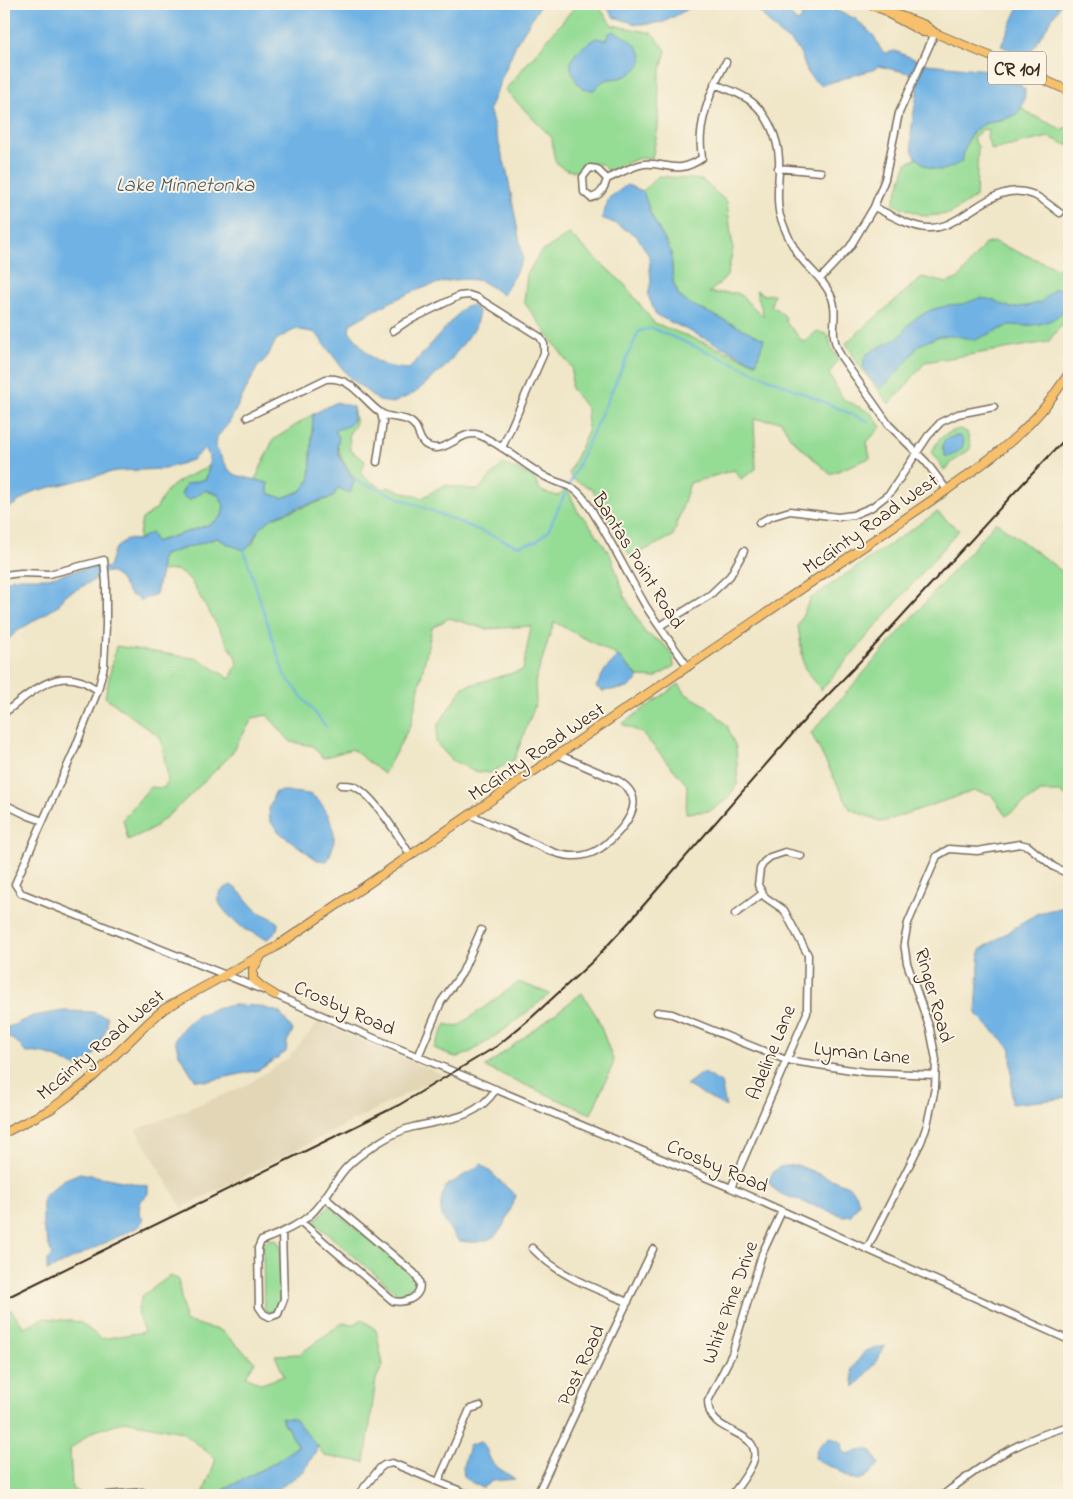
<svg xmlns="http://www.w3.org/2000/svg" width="1073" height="1499" font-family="'Indie Flower',sans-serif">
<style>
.built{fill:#e2d6b7}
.green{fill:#95dc95;stroke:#68835a}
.water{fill:#6fb2e4;stroke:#556e81}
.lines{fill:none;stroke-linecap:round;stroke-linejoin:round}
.stream{stroke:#6fb2e4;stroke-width:2}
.minor-casing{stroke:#7a6c5a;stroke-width:9}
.major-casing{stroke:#7a6c5a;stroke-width:10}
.minor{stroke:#fff;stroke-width:6}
.major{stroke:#f7c06c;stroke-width:8}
.rail{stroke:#3b2a1e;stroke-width:2}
.labels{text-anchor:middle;stroke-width:4;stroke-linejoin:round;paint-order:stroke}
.shield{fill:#fcf5e5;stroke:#75675a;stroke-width:1}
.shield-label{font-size:19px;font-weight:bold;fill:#3b2a1e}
.street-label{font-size:20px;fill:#3b2a1e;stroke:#fcf5e5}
.water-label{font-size:21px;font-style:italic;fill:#4d5a63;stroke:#fcf5e5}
</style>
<rect width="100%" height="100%" fill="#fcf5e5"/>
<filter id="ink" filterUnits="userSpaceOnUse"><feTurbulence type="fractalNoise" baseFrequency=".02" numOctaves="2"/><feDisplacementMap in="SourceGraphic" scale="10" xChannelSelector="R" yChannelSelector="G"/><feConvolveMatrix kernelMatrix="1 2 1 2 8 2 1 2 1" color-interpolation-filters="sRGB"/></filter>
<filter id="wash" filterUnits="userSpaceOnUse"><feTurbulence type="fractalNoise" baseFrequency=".0096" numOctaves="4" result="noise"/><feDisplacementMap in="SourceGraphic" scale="20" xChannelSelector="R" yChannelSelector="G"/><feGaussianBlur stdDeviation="1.12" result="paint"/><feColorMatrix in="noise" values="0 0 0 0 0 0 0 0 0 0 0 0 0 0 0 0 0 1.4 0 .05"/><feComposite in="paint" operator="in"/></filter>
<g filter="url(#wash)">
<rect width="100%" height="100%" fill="#f0e6c8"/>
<path class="built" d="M319,1022L443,1075L182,1208L136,1130L243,1087L287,1059Z"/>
<path class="green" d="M577,4H597L612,25L652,33L666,50L659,78L658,128L652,159L639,158L608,171L601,164L590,163L579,172C553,169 554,161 552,138L505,90Z
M1021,107L1030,114L1061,129L1069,127V146L1049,137L992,150L987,138L988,130L983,129L973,138L978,147L976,197L949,214L925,216L893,204L907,163L917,158L925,166C938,158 953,150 966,141C971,137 974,130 979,127C996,116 1004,126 1021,107Z
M658,176L702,180L727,202L733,249L727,276L709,293H738L764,317L756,290L764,295L774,294L771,305L785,316L786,322L804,343L817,331L828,335L832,349L838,360L829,374L843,399L871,413L881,427L867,442L870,458L830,474L790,437L781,421L754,419L756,469L741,479L734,470L690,483L673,536L631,557L592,489L572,479L569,473L588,431L587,409L571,388L572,368L524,302L527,274L540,253L569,234L625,285L654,323L756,363L679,296L673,282L671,252L651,215L643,191Z
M994,242L1069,273V316L1048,342L925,362L902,391L889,404L860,367L846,343L922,277L947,283L959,278L985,244Z
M353,407L356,423L349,434L350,450L365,461L361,474C368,480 377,486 385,489L387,487L422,498L444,485L478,490L503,464L533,476L541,491L558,496L564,490L569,492L579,514L585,518L610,554L625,597L645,633L664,644L673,656L674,666L655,678L639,677L618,656L554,622L535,682L536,703L514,760L490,773L473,771L452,760L436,743L438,725L463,687L523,670L531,626L486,629L449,618L432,628L411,724L384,774L352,749L323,758L313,746L291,742L267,715L253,718L229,757L176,809L152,829L128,840L123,819L150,787L164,788L168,780L161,738L105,697L116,646L199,659L230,679L238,661L189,578L176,570L161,571L160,561L164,555L217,538L230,545H252L259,528L272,518L333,497L338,488L355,480C342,462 337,451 335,429L353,421Z
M313,414L310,480L301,491L282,498L268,493V483L255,480L273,440Z
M960,429L967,432L971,446L969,450L951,463L948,468L944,470L932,452C939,437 944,433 960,429Z
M210,463L206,479L186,484L218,495L224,505L222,516L212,524L155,542L151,533L138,540L142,519L156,509L167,490L182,479L204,469Z
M937,512L959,530L821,690L804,667L798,626L810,599Z
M996,522L1063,572L1069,570V799L1060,792H1041L1006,816L991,794L973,791L882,822L850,809L811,733Z
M679,684L686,694L707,706L727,725L736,748L738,783L727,799L710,811L686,813L687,785L642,733L622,724Z
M519,982L550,994C534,1006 472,1058 456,1057C449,1056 440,1050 434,1048L446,1024L457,1027Z
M582,993L597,1017L614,1062L591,1114L485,1067Z
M329,1206L411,1274L415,1279L416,1284C411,1294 406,1299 396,1297L397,1293L315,1223V1221Z
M276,1239L281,1247L280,1307L278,1311L273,1313L266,1311L264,1307L263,1245L268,1240Z
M170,1276L178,1279L185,1321L222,1331L255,1362L246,1376L261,1384L284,1376L275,1355L300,1354L342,1323L355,1324L362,1319L376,1330L383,1365L376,1379L365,1462L324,1456L318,1446L281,1418L298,1446L276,1462L225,1489L219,1495H199L203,1494L216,1459L182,1432L125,1421L92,1432L70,1449L72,1489L85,1495H4V1312L10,1309L24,1327L45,1318L80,1322L101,1339L144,1332L137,1312L142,1296Z"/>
<path class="water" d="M4,4H541L516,44L489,109L507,172L523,259L503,295C495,290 484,281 476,280C437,274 382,306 350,324L349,331C371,357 373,367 409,369L465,306H474L479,312L475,328L446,366L415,393L393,403L379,401L349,377L316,333L296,329L276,340L268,356L257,368L229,423L217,437L216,448L229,470L236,475L268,483V493L282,498L301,491L310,480L313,414L337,402L353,407C353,426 353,425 335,430L339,438C333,453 346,468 355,480L350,493L338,488L333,497C314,503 272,513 260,528C253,536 255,543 244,550L230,545L217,538L164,555L161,561V571L156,594L140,601L138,597L130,595L119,578L110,572L102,573L98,578L64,596L58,606L16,632L4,644V583L13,578H48L94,566L101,569L109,567L114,550L126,539L138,540L151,533L156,542L211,524L222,516L224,505L218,495L206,490L189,500L181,495L186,484L206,479C209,468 212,458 205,448L192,460L165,469L116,471L32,492L14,505L4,509Z
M604,4H697L664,22L648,24H636L614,17Z
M750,4C772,4 783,0 796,22L801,20L802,14L830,8L856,19L874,36L881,50L885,53L895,51L927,64L988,70L1012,79L1025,89C1025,127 998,114 979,127C967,135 965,148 962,161C951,168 943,173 930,168C923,165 914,157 912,149C908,130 918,100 918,79L909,73L878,66L875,69L822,85C801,74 808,63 796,47C792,41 783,37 778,32C768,23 761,10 750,4Z
M1020,4H1061L1028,57L1001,46Z
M613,31C636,41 658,59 626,76C620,79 612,78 606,80C602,81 597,87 594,90L582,89C562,62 570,55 596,38L606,40L608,34Z
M627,185L643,191L651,215L671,252L673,282L679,296L688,303L764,339L756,363L656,315L648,295L651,282L649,256L637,236L614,223L602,218L609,198Z
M1054,289H1060L1068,292L1069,302L1063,312L1052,320L1040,324L1025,326L1010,325L975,340L957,336H940L919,345L903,366L881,389L869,377L863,366L864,359L867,354L902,335L907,326L917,317L931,310L949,305L963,304L980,298L993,300L1011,308L1027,306L1041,302Z
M955,436H960L964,441L962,448L951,456H945L942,446L946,439Z
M618,656L639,678L628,688L603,691L596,687L605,670Z
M284,791C292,793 304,792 311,795C319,799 323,806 327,813C336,831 337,842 327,861L317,860L279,832L270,821L269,809L275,792Z
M231,885C243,893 244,898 254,908C262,916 270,915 278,923C278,931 274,935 267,939C258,937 252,931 245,930C233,918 201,898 231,885Z
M1069,906V1096L1059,1099L1012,1104L1011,1049L976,1014L980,950L1038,913Z
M233,1005L258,1006L279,1012L293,1030L287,1042L286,1052L259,1070L208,1081L195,1080L179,1054L175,1040C190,1014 205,1011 233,1005Z
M63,1011L92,1012L107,1017V1027L94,1055L77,1067C58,1059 47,1051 26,1053L17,1042L4,1035V1025L9,1027L33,1016Z
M703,1072L721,1083L726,1107L686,1085Z
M482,1164L516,1196C503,1229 499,1247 459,1241C442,1220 436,1214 445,1187Z
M797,1165L848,1186L856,1193L859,1203L851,1215L843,1216L781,1194L773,1188L768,1181C777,1164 779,1167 797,1165Z
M80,1173L148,1186V1194L140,1202L139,1214L143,1219L140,1226L47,1271V1260L52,1255L43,1227V1197L63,1180Z
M885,1346C877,1363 867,1374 854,1387L852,1369L865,1351Z
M281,1417L294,1418L318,1447L304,1471L270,1495H219L225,1489L276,1462L298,1446Z
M830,1437L842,1443L843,1450L847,1454L862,1450H871L879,1464C871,1473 862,1484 849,1478C844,1475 841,1471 836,1469C828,1465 820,1464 815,1458C816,1448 821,1443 830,1437Z
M480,1442C488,1447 487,1455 492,1462C494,1466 510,1475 515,1479L492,1481L482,1488L464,1478L463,1466L469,1446Z"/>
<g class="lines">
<path class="stream" d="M355,480L518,546L537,541L548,531L639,331L652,328L870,422
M244,550L284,674L326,727"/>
</g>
</g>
<g filter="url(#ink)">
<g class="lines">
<g class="minor-casing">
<path id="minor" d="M714,84C727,89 741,93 752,102C768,115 778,138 779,159C780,178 775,197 780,216C785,230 791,245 800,257C809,269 822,278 829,292C838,306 833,321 834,336C835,344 838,351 842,358L889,425L926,462L947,490
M778,168L821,172
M607,179C604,189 601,195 591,198L584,192L583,177L590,168L597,169L607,179C619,174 631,166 644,164C668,162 677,176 702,158C701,150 700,141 701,134C703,108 714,84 726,62
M874,207C891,215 910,227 928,228C940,229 951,223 961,217C984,203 1005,183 1034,195C1043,199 1052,207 1060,213
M820,279L850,247L874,207L885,179L899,113L935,33
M393,331L406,322L459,296L469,295L478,298L540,337L544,344V353L502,448
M247,417L326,379C352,376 362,400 381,413C391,420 407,415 415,426C420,433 419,441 426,445C445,457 461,428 479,435C504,445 523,465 546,477C555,482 566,484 574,489C584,496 591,509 597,519C615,548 630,579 647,608C660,628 674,647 688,667
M377,462L383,422L381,413
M759,523L770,517L790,511L838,517L853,515L872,507L890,493L928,436L941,422L958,414L994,407
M4,575L21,573L49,574L104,560L106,583V625L104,666L98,690L74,751L15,884L21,893L263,990
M660,626L710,595L730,576L744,551
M4,713C26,697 51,670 81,681C87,683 92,687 98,690
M341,785C345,785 350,785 353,786C372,792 400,839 411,856
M4,804L29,816L43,821
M471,815C491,824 511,833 530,842C544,848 558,856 573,856C594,857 608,844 621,829C635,812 641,795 619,781L559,755
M735,914L762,894
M273,994L376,1039L731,1188L1069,1340
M657,1012L672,1014L786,1060L865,1072L935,1075
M418,1057L441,1002L462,973L481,930
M731,1188L807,1013V1006L808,955L784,910L765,897L758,885L760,869L764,862L770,857L785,852L801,856
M301,1222L393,1301C412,1305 429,1290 414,1273L330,1202L326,1197
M282,1232L284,1299L278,1314L270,1317L264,1314L259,1307L258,1248L261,1241C278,1234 297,1227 311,1214C325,1201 333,1183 345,1169C354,1159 367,1150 378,1143C389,1136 401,1130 413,1127C446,1119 476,1120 496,1089
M532,1248C559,1276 593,1288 628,1302
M867,1249L921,1142L927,1125L935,1088L936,1060L930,1029L907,963L904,943L908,923L937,856L949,849L977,851L1020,844L1028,846L1054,867L1069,874
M438,1482L470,1409L480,1406
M107,1495L142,1492
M358,1495L380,1468L384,1465L392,1463L470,1495
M537,1495L612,1334L653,1249
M732,1495C739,1485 751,1471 754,1459C760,1427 708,1437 708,1401L732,1354L762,1254L782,1211
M943,1495C986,1462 1016,1441 1069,1426"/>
</g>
<g class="major-casing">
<path id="major" d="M868,4L925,25L935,33L1004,62L1069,91
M889,14L923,32L935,33
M260,958L253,969V979L262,987L275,995
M4,1133L51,1109L73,1093L94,1076L148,1023L164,1009L274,948L947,490C977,468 1008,447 1034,419C1048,405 1058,389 1069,373"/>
</g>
<use href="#minor" class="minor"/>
<use href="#major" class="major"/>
<path class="rail" d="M4,1299L399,1105L497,1046L532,1017L593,961L629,922L808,716L868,653L1013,494L1069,435"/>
</g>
</g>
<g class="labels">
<rect class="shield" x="988" y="51.5" width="58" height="33" rx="4"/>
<g class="shield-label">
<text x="1017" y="75">CR 101</text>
</g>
<g class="street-label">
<text transform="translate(870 523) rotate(-35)" y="7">McGinty Road West</text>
<text transform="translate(639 560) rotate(58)" y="7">Bantas Point Road</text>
<text transform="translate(536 751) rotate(-34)" y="7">McGinty Road West</text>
<text transform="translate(935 995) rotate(74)" y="7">Ringer Road</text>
<text transform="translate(345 1007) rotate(24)" y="7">Crosby Road</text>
<text transform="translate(100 1044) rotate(-40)" y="7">McGinty Road West</text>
<text transform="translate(770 1052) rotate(-68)" y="7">Adeline Lane</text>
<text transform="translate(862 1052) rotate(6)" y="7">Lyman Lane</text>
<text transform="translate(718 1165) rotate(23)" y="7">Crosby Road</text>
<text transform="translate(729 1302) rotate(-70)" y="7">White Pine Drive</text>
<text transform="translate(580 1365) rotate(-65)" y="7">Post Road</text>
</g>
<g class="water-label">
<text x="185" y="191">Lake Minnetonka</text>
</g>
</g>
<rect width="1073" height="1499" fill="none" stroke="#fcf5e5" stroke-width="20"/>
</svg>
